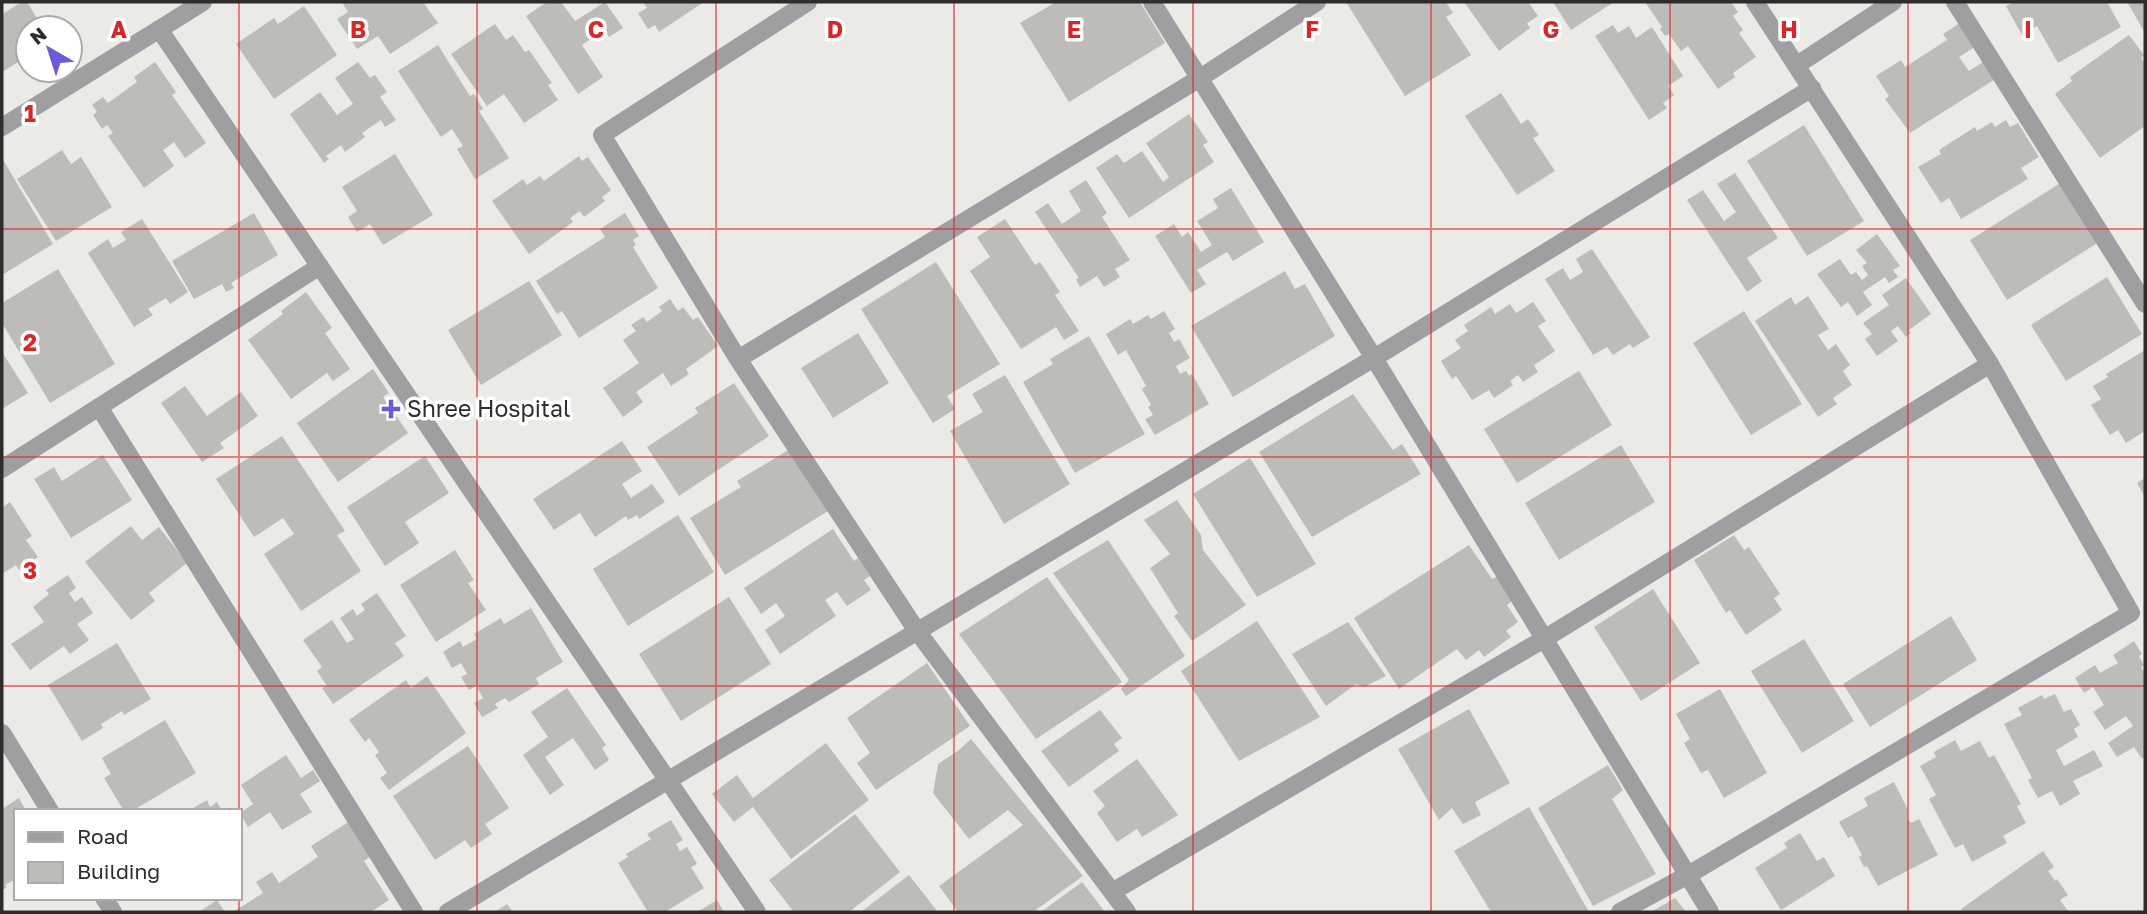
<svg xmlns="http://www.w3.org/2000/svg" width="2147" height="914" font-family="'Golos Text',sans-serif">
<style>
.building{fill:#bdbcb8}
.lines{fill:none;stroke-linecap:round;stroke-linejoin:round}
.minor{stroke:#9f9fa1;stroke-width:18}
.grid{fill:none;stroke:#d62828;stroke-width:2;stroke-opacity:0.55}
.poi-dot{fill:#685dd6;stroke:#fff;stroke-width:2.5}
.labels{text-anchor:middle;stroke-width:7;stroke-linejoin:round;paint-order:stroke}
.poi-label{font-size:23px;fill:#2e2d2c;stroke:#fff;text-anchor:start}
.grid-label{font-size:23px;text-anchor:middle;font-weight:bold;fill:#d62828;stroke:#fff;stroke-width:7;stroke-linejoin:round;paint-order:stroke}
</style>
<rect width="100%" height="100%" fill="#ebeae6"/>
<path class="building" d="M22,2H27L43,28H28V56L2,72V14Z
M342,2H423L438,23L390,54L378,36L357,49L337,19L348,12Z
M547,2H561L575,21L605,2L623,28L609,37L605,29L582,45L603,77L578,94L526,16Z
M643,2H704L659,32L655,25L648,29L638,13L647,8Z
M1056,2H1140L1165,43L1069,102L1020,23Z
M1346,2H1446L1453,13L1446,17L1471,55L1405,96Z
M1464,2H1528L1538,16L1527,23L1530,28L1499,51Z
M1553,2H1614L1571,30Z
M1645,2H1731L1738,12L1733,16L1743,30L1739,33L1756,57L1733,73L1735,77L1718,89L1688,46L1681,51L1669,34L1665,36L1660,29L1662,27Z
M2014,2H2107L2121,27L2058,63L2037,26L2022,35L2006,6Z
M2127,2H2145V33Z
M304,6L337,55L274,99L236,44L274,18L278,24Z
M1963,21L1978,45L1959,57L1969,71L1986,60L1997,78L1910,133L1885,99L1889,96L1876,76L1901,60L1905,67L1947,40L1943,34Z
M495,24L506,40L513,35L525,52L529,50L552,83L548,85L558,100L524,123L504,94L487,106L451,54Z
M1613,25L1618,33L1629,26L1636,38L1652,27L1683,76L1668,86L1674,95L1663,103L1667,108L1649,120L1595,36Z
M2129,35L2144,55L2141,58L2145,64V126L2100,158L2055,94L2072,81L2070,77Z
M438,45L470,96L474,94L483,109L479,111L509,158L475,179L457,149L463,146L452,129L441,137L398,71Z
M155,62L176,92L172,95L206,143L185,158L174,142L163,150L174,166L144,188L108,136L113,133L107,125L102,129L93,115L97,112L92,105L103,97L108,103L137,82L134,77Z
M358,62L370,78L375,75L387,92L380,97L396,120L385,127L381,120L362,133L365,137L345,152L341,145L326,156L329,159L324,163L290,114L320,92L337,115L353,104L335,78Z
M1501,93L1521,124L1528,119L1539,135L1533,138L1555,171L1517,195L1465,116Z
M1189,114L1208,142L1203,145L1214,162L1129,218L1096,168L1117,154L1124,163L1142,151L1163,182L1169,177L1146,143Z
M2006,120L2010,127L2018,123L2039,157L2021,168L2028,179L1961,219L1949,198L1941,203L1918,167L1941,154L1939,150L1975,127L1977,131L1992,122L1995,127Z
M1804,125L1864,221L1807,256L1747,161Z
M62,150L71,164L81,157L112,207L56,241L17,179Z
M395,154L433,215L383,245L370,224L357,232L348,217L357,211L342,187Z
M579,156L582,161L588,157L611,190L602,197L605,201L584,217L580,211L570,218L573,222L529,254L492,201L523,179L527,185L540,176L544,181Z
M2,158L53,244L2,275Z
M1735,173L1778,238L1747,258L1762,281L1747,292L1687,200L1703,190L1724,221L1736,212L1717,184Z
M1086,180L1107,213L1102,217L1130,260L1115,269L1120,277L1104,287L1097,276L1080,287L1076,279L1079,278L1035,212L1048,203L1062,224L1081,211L1069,191Z
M2062,182L2099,242L2007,300L1970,240Z
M1231,188L1264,242L1233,261L1227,252L1197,270L1206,284L1191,293L1155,236L1174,224L1182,237L1188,232L1201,252L1212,245L1197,221L1218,208L1213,199Z
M254,213L278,255L231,283L234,288L226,292L222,284L194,299L172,261Z
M625,213L639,236L633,240L636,245L633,247L658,288L579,338L562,311L557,314L536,281L605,237L600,229Z
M142,219L188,292L170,304L166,298L148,309L153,315L134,327L88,253L108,239L113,248L126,240L121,232Z
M1005,219L1035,265L1040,262L1060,292L1055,295L1079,331L1064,340L1056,327L1021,349L970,271L990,257L977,237Z
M1877,234L1900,266L1893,270L1898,277L1889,283L1885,277L1863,292L1872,305L1857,316L1848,302L1841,307L1817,274L1840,259L1851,275L1856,272L1862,280L1868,275L1862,266L1867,263L1856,250Z
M1592,249L1650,337L1633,348L1630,344L1613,355L1607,347L1593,355L1545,279L1563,268L1570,280L1583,272L1576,259Z
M936,262L1000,364L947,396L955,409L933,423L861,309Z
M58,269L115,364L50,403L2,323V303Z
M1285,271L1295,289L1305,284L1335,336L1233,397L1191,326Z
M2107,277L2142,334L2066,381L2031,325Z
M1906,278L1931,314L1909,330L1911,333L1906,337L1898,326L1891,331L1898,341L1877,356L1865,339L1872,334L1863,323L1889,305L1882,295Z
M529,281L562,335L481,385L448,330Z
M306,292L332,328L325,333L350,369L333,381L327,373L291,399L248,340L283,314L281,311Z
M1808,296L1829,329L1818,335L1828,350L1836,344L1850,365L1843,371L1852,385L1833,398L1837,404L1818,417L1755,321L1791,297L1795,305Z
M670,299L678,311L683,307L693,320L698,317L718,346L686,369L689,374L671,386L663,373L636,392L643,402L623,417L603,388L639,363L623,340L636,331L631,325L643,317L647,322L662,311L659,307Z
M1533,302L1546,321L1538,326L1555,351L1534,365L1538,372L1523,382L1518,375L1510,381L1513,385L1494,398L1489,390L1472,400L1456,376L1452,379L1441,361L1461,348L1455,340L1468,331L1464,325L1491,307L1495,314L1510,304L1516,313Z
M1164,311L1175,329L1169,333L1174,342L1179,339L1190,358L1176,366L1180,374L1186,371L1189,376L1192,374L1209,404L1155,435L1145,419L1153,415L1148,407L1151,405L1142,389L1146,386L1126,350L1118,355L1106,334L1130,319L1133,324L1148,315L1151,319Z
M1744,311L1802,404L1751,435L1693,343Z
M858,333L889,383L833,418L801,368Z
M1089,336L1145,434L1075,473L1023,382L1053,364L1050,359Z
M2145,350V431L2126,443L2118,430L2110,435L2091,405L2101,399L2093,386L2108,377L2106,374Z
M2,352L28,393L2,409Z
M373,369L389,393L383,397L408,433L338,482L297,423Z
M1579,371L1612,425L1517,483L1484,429Z
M1005,375L1070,484L1004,524L950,431L983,412L972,394Z
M734,383L769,436L679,496L647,447L698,413L695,408Z
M185,386L207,416L241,392L258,416L220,443L224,448L202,462L161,403Z
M1353,394L1393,450L1402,444L1421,474L1312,537L1259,452Z
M282,436L345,531L337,535L361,571L301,611L264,554L294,534L283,518L254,537L216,479Z
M622,441L642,471L622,484L631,498L652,484L665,502L639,519L637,515L628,520L626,516L595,537L580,513L554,530L533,499Z
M1621,445L1655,502L1559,560L1525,503Z
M790,449L828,511L725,575L690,518L741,487L737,481Z
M103,455L132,500L71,538L34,479L54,467L62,481Z
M425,456L449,493L405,522L419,543L385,566L347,507Z
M1250,458L1316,564L1257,597L1193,494Z
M2145,478V497L2137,483Z
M1177,500L1201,535L1203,550L1246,605L1192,641L1174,616L1178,613L1150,568L1170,554L1144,520Z
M10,502L32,536L26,540L38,557L19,570L16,565L2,574V508Z
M678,515L714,572L628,626L593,569Z
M131,526L142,540L159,527L187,563L149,593L155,601L131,620L85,562Z
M833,529L854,561L858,558L870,576L864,580L871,590L847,606L837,592L825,600L836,616L780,654L765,630L785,616L776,603L761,614L744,588Z
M1734,535L1744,550L1749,547L1780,594L1774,598L1782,610L1746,635L1730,610L1726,613L1694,560Z
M1108,540L1185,656L1126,696L1121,689L1129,680L1053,573Z
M1469,545L1492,579L1500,575L1516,598L1507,605L1518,622L1506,631L1511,637L1484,657L1479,650L1466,660L1457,649L1399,689L1354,618Z
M455,550L474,580L468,583L486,610L436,642L400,585Z
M68,575L76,588L69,593L75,602L82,597L93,613L77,624L89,640L70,654L64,646L30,670L11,644L44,622L33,607L49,594L46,590Z
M1047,577L1122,682L1036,739L959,634Z
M1653,589L1700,663L1641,701L1594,627Z
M377,593L406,636L395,643L404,656L333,704L322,688L327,686L317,671L322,667L303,640L332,620L347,643L354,639L340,618L353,609L357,616L365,610L361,604Z
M729,597L771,664L681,721L639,654Z
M531,608L563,662L536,678L539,684L509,702L505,698L495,704L498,708L482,717L474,703L483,698L476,686L469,690L461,677L467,674L461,663L452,668L443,652L460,641L463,647L477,639L474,634L501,618L504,624Z
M1951,616L1977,660L1870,727L1843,684Z
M1257,621L1320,717L1239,761L1181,671Z
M1348,622L1386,676L1364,687L1356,684L1326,706L1292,654Z
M1804,639L1854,721L1802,753L1751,671Z
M2134,641L2142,654L2139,656L2144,665L2141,667L2145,674V757L2142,759L2134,747L2117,757L2108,743L2133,726L2126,716L2105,730L2093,712L2104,705L2093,687L2084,693L2075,678L2095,665L2100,673L2118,663L2113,655Z
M117,643L151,699L124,715L122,711L101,724L103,728L82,741L48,685Z
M927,663L970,726L876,790L857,763L870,753L847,718Z
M427,676L466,733L389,790L380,778L387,773L375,755L379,752L369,738L365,742L349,720L406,680L411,688Z
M567,688L606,745L602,748L609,760L595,770L573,738L545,757L564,785L550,795L523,755L548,737L531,712Z
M1720,689L1767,773L1724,798L1708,770L1701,773L1684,743L1690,739L1676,714Z
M2055,694L2064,712L2071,709L2080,725L2074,729L2078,737L2056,750L2064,766L2094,750L2103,766L2073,781L2080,794L2060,806L2052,791L2038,798L2028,780L2032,778L2004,724L2022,715L2018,708L2042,695L2044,699Z
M1469,709L1510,783L1475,802L1481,815L1463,824L1452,808L1439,820L1398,749Z
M1100,710L1122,738L1114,744L1119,751L1069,787L1041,751Z
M165,720L196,773L132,811H124L104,778L111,774L102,758Z
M971,739L1083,876L1033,912H958L939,886L1023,825L1008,810L969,839L933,793L938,764L959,750Z
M1955,740L1961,751L1980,741L1989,758L1994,755L2021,804L2017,806L2026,823L2003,836L2007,843L1972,862L1963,844L1955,848L1929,799L1936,795L1920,766L1936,757L1934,752Z
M826,743L869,800L791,859L753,807L734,822L712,794L737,775L753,798Z
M468,746L509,808L485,824L492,834L471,848L465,840L435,860L393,796Z
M286,755L301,778L313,770L320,781L300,794L312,812L282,830L270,812L248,827L240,813L253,804L241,785Z
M1137,759L1178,815L1142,837L1137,829L1117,842L1097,813L1105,806L1093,791Z
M1608,765L1623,790L1612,799L1656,874L1593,906L1538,808Z
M1894,782L1908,810L1907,818L1911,823L1919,819L1938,855L1878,886L1867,866L1864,867L1859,857L1862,855L1852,836L1848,838L1839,822L1868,806L1864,798Z
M19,798L26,811H16V879L5,885L7,887L2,891V809Z
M207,800L210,807L217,802L222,811H188Z
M1529,807L1589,912H1491L1454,851Z
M855,814L900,872L849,912H794L769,880Z
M671,820L683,840L676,844L680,851L687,847L697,864L691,867L704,888L665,912H648L618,863L628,857L626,854L651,839L647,834Z
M350,821L362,839L359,841L370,857L364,861L389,900L371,912H233L263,893L256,882L272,872L279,883L318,857L311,846Z
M1800,833L1817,861L1824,857L1835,876L1781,910L1755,868L1787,848L1784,843Z
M2043,851L2054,867L2048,871L2055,881L2057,879L2068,895L2060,900L2069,912H1963L1961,909Z
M909,875L938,912H861Z
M1082,882L1105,912H1041Z
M1675,898L1686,912H1651Z
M217,900L225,912H199Z
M717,900L724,912H697Z
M507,904L513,912H495Z"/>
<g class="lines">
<path class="minor" d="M808,2L602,135L738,359L917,631L1127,912
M1152,2L1374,358L1710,912
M1955,2L2145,304
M159,29L757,912
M1797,65L1893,2
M2,127L203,2
M738,359L1200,78L1317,2
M99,407L414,912
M2,469L320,266
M2,733L50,811
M1112,892L1544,639L1990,364
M104,898L113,912
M448,912L1374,358L1812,88
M1620,912L1688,875L2131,613L1990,364L1755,2"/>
</g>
<path class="grid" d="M239,2V811M477,2V912M716,2V912M954,2V912M1193,2V912M1431,2V912M1670,2V912M1908,2V912M2,229H2145M2,457H2145M2,686H2145M239,898V912"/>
<path class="poi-dot" d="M387.5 398.5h7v7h7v7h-7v7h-7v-7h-7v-7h7z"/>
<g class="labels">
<g class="poi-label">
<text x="407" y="417">Shree Hospital</text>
</g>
</g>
<g class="grid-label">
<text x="119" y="38">A</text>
<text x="358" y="38">B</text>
<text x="596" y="38">C</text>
<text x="835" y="38">D</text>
<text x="1074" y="38">E</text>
<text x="1312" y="38">F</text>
<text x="1551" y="38">G</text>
<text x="1789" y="38">H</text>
<text x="2028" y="38">I</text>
<text x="30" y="122">1</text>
<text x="30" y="351">2</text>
<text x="30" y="579">3</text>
</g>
<rect width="2147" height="914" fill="none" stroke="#2e2d2c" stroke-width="7"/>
<rect x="14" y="809" width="228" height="91" fill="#ffffff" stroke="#ababab" stroke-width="2"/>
<rect x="28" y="832" width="35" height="10" fill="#9f9fa1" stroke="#ababab" stroke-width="2"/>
<text x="77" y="844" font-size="21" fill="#2e2d2c">Road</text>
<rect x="28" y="862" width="35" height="21" fill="#bdbcb8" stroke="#ababab" stroke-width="2"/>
<text x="77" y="879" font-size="21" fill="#2e2d2c">Building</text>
<g transform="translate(49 49) rotate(321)"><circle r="33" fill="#ffffff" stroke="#ababab" stroke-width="2"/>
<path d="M0-5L12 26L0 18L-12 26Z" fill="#685dd6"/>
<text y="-10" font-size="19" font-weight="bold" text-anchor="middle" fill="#2e2d2c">N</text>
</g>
</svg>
